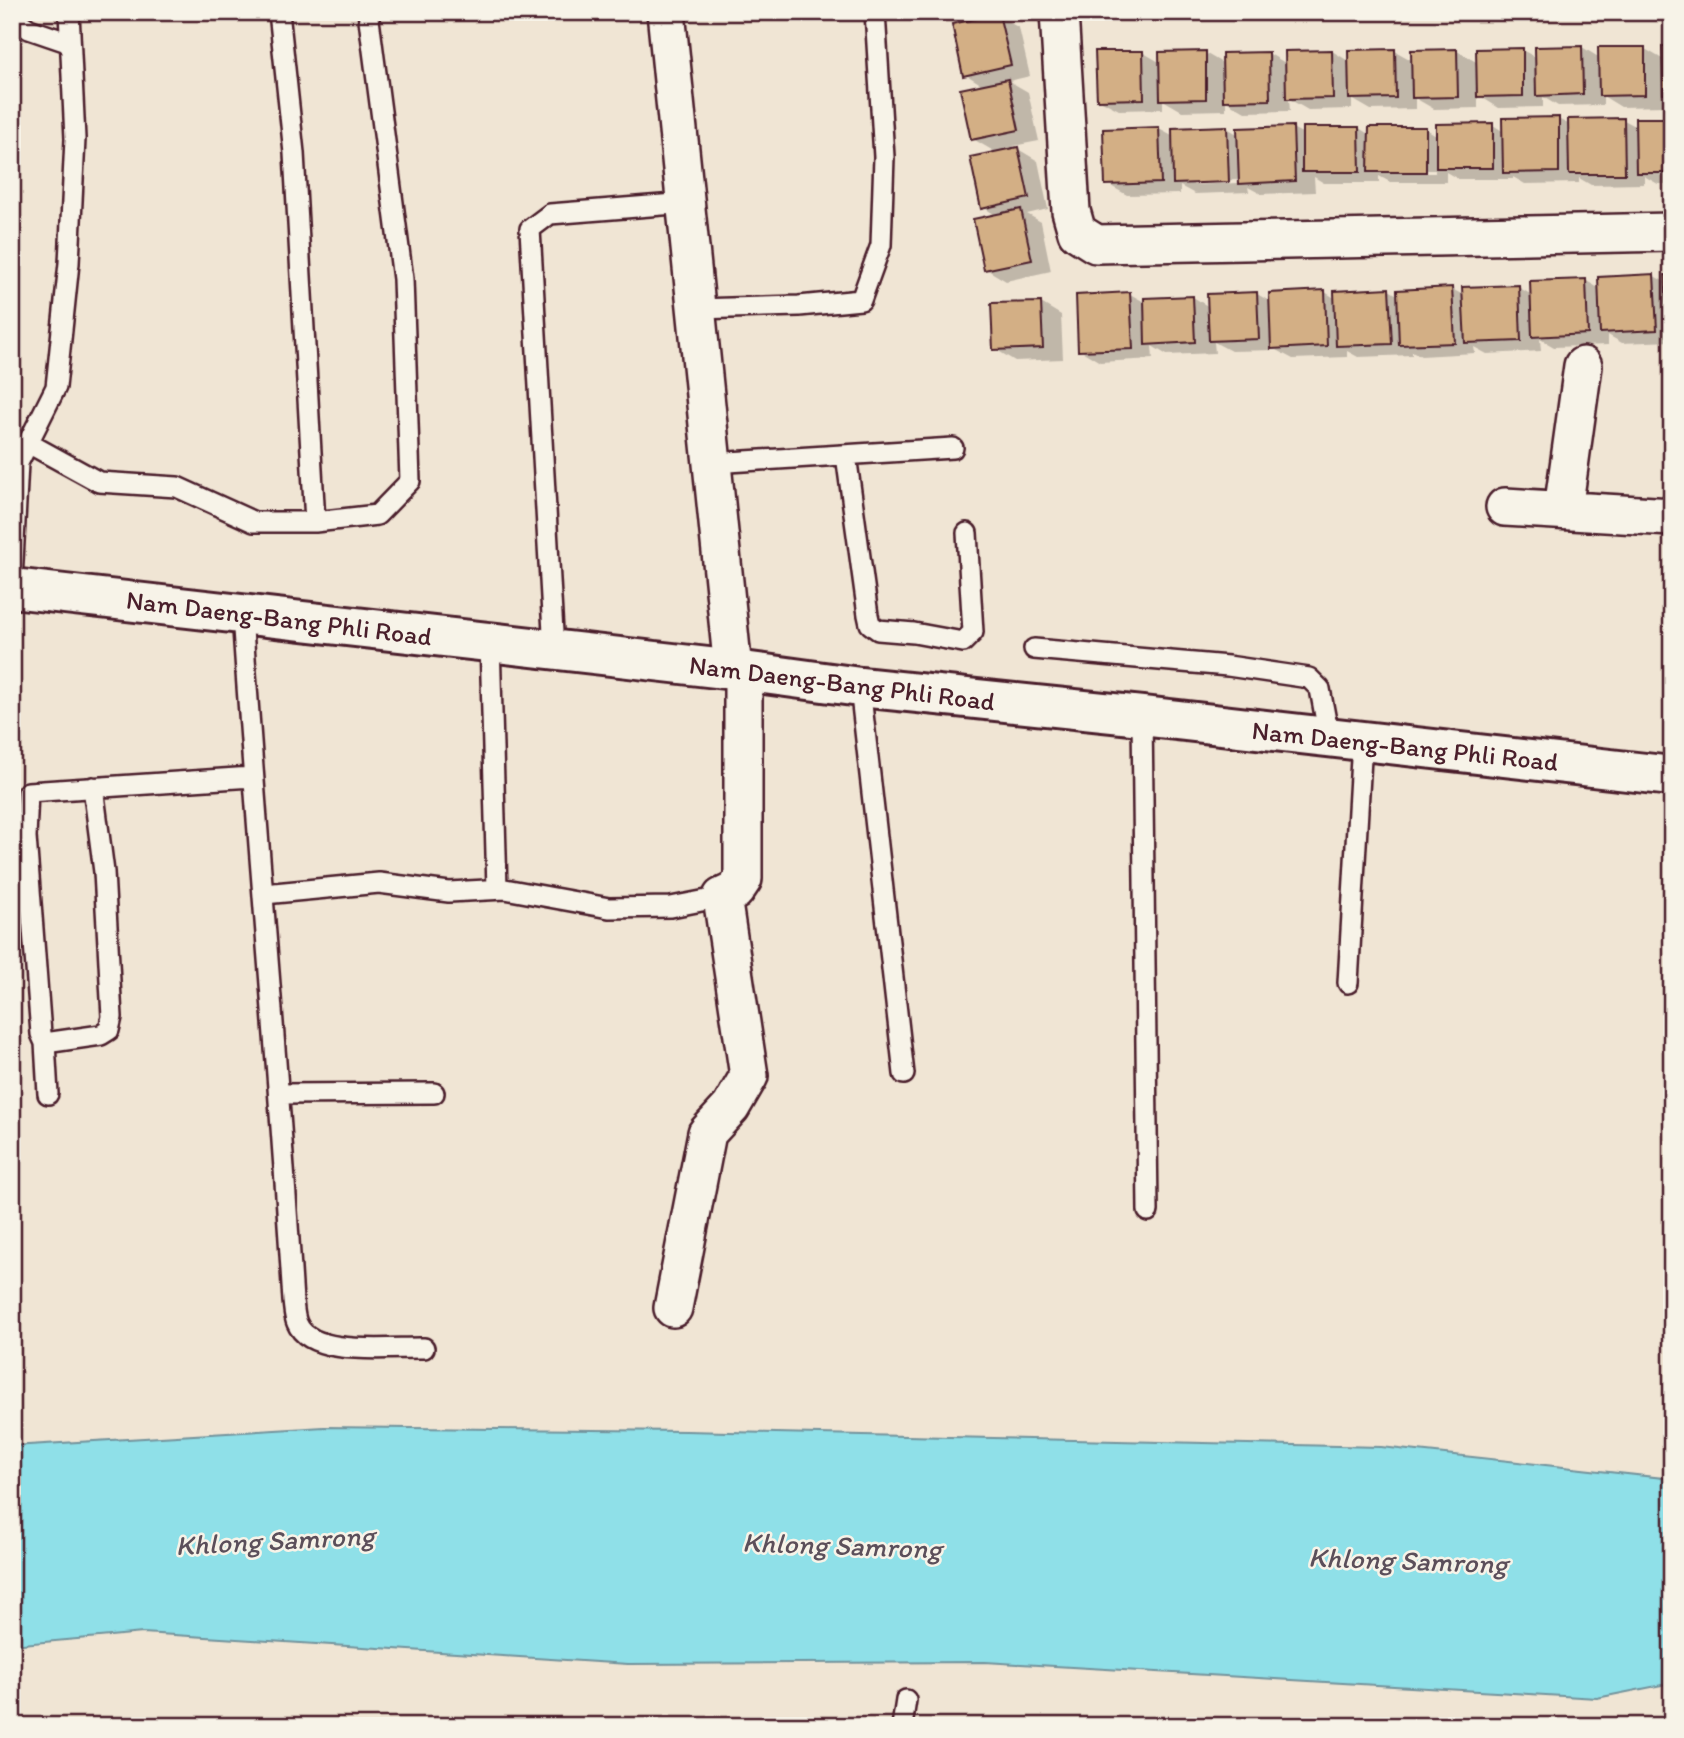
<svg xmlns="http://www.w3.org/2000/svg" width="1684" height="1738" font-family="Itim,sans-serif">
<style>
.water{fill:#8fe0e8;stroke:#73939c;stroke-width:2}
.shadow{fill:#0003;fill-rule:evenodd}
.building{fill:#d3af85;stroke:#4a1f2b;stroke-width:2}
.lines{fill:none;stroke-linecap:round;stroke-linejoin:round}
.service-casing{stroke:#4a1f2b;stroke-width:24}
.minor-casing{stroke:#4a1f2b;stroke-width:42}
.secondary-casing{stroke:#4a1f2b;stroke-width:44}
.service{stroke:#f7f3e8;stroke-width:19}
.minor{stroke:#f7f3e8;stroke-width:37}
.secondary{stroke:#f7f3e8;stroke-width:38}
.labels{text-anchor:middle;stroke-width:5;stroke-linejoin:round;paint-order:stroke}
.street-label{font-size:26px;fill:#4a1f2b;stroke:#f7f3e8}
.water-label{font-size:28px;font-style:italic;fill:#5b4f5a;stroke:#f7f3e8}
</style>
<rect width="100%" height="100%" fill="#f0e5d4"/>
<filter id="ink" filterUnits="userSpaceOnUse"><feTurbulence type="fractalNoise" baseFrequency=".0143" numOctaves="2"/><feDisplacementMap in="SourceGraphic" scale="14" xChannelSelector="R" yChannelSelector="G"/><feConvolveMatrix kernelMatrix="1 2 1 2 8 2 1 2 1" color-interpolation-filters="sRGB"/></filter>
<g filter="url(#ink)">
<path class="water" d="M324,1427L686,1431L1381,1447L1672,1479V1683L1597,1698L985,1662L628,1664L143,1633L12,1645V1446Z"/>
<path class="shadow" d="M957,12H1017L999,16L1019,28L1030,76L1009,81L1028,92L1039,141L1013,146L1038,161L1048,209L1027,214L1041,222L1051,271L1006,281L986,269L997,216L983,207L997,153L973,139L984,86L965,74L973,22Z
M1582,47L1600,58L1645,49L1664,60L1672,47V97L1665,93V106L1621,107L1603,96V105L1558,106L1543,97V107L1499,108L1478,95V108L1434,109L1415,98V109L1371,110L1352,99V109L1308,110L1289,99L1290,111L1245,112L1226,101V110L1182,111L1163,100V109L1119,110L1098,99L1142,52L1161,63L1205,53L1224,64L1268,53L1287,64L1332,51L1350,62L1395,51L1413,61L1457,51L1478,63L1522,50L1537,58Z
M1558,119L1570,125L1624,120L1637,127L1672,119V184H1658L1644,176V184L1591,185L1579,178V183L1525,184L1513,177V179H1458L1446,172V182H1390L1379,176V183H1324L1314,177L1315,192L1261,194L1248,187L1249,192L1195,194L1180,186V194L1127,195L1107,184L1159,129L1174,137L1227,128L1239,135L1292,128L1304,134L1359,128L1370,135L1426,129L1438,136L1493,125L1504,132ZM1388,170H1435V173H1388ZM1238,180V183L1193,185V181Z
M1654,276L1667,283L1672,276V341L1622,343L1608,335V345L1554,347L1540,339L1541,351L1487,354L1474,347L1475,353L1421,356L1412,351V355L1358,357L1347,351V357L1293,359L1276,350L1231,351L1214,342L1215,353L1167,355L1152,346L1153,359L1100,362L1080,350L1130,294L1146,303L1193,297L1209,307L1257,294L1271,302L1325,292L1336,299L1389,290L1399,296L1452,289L1465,296L1518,287L1532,295L1585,280L1600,289Z
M1041,303L1061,315L1063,359L1015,361L995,349Z"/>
<path class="building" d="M999,14L1011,65L963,76L952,24Z
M1582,46L1583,94L1536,96L1535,47Z
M1662,46H1672V94H1663Z
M1598,47H1645V95L1599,96Z
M1523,48V96L1477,97L1476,49Z
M1395,49L1396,98L1349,99L1348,50Z
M1457,49L1458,97L1412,98L1411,50Z
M1332,50L1333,98L1286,99L1285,51Z
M1095,51H1143L1144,99L1097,100Z
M1206,51V99L1160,100L1159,52Z
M1269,52L1270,100L1223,101L1222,53Z
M1008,79L1019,130L971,140L960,89Z
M1559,117V172L1503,173L1502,118Z
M1624,118L1625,174H1569L1568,119Z
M1635,118H1672V173H1636Z
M1493,123V168H1436V124Z
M1227,126L1229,182L1173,184L1172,128Z
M1293,126L1295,181L1239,184L1237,128Z
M1159,127L1161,183L1105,185L1103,129Z
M1302,127H1359L1360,172H1302Z
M1369,127H1426V172H1368Z
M1018,147L1029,198L981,209L970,157Z
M1021,209L1032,260L984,270L973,219Z
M1654,274L1657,330L1600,333L1598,277Z
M1665,275H1672V330L1667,331Z
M1586,279L1588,334L1532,337L1530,281Z
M1519,285L1521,341L1465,343L1462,287Z
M1452,287L1455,343L1399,345L1397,290Z
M1389,288L1392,344L1336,346L1334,291Z
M1325,290L1327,346L1271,349L1269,293Z
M1130,292L1133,349L1078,351L1076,295Z
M1257,292L1259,339L1209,341L1207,294Z
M1193,296L1195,342L1145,345L1144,298Z
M1041,302L1043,348L993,350L991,303Z"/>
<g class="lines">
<g class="service-casing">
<path id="service" d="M279,12L294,153L315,522
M12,17L29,29L70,43
M697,309L799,306L861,300L881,245L884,157L875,12
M28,443L99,482L177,487L254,522H315L377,515L410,481L403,279L368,12
M846,455L868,615L870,624L878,630L914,633L963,642L973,632L967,533
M713,463L953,448
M12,581L18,463L56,387L69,263L75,139L69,12
M242,614C257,843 279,1072 293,1301C294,1308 294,1316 297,1323C311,1358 392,1347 424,1348
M490,642L497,889
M1034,649L1228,666L1309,678L1320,689L1329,737
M554,650L530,229L550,214L687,203
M860,687L904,1074
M1142,716L1148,1211
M264,894L379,883L449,892L505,889L609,908L671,907L722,897
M1348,983L1362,741
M45,1043L101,1035L109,1030L112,1017L104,872L93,787
M48,1094L45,1043L41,1034L26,837L28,792L252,777
M280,1094L434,1093
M902,1726L906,1700"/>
</g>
<g class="minor-casing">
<path id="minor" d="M666,12L733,670
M1059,12L1071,211L1077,232L1096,244L1672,232
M1505,507L1672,517
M1563,510L1583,366
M673,1308L707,1133L731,1107L749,1076L722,897L735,891L743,879V671"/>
</g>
<g class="secondary-casing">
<path id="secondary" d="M12,588L743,671L860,687L1142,716L1672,776"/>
</g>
<use href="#service" class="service"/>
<use href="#minor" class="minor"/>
<use href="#secondary" class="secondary"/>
</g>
</g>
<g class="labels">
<g class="street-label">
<text transform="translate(279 618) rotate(7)" y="9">Nam Daeng-Bang Phli Road</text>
<text transform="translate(842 683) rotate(7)" y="9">Nam Daeng-Bang Phli Road</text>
<text transform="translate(1405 746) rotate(6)" y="9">Nam Daeng-Bang Phli Road</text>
</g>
<g class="water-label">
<text transform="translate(275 1540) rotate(-3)" y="10">Khlong Samrong</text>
<text transform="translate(842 1545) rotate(2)" y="10">Khlong Samrong</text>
<text transform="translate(1408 1560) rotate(2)" y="10">Khlong Samrong</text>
</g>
</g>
<rect width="1684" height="1738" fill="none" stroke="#f7f3e8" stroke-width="42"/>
<rect x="21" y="21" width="1642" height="1696" fill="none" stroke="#4a1f2b" stroke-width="2.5" filter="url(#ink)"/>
</svg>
